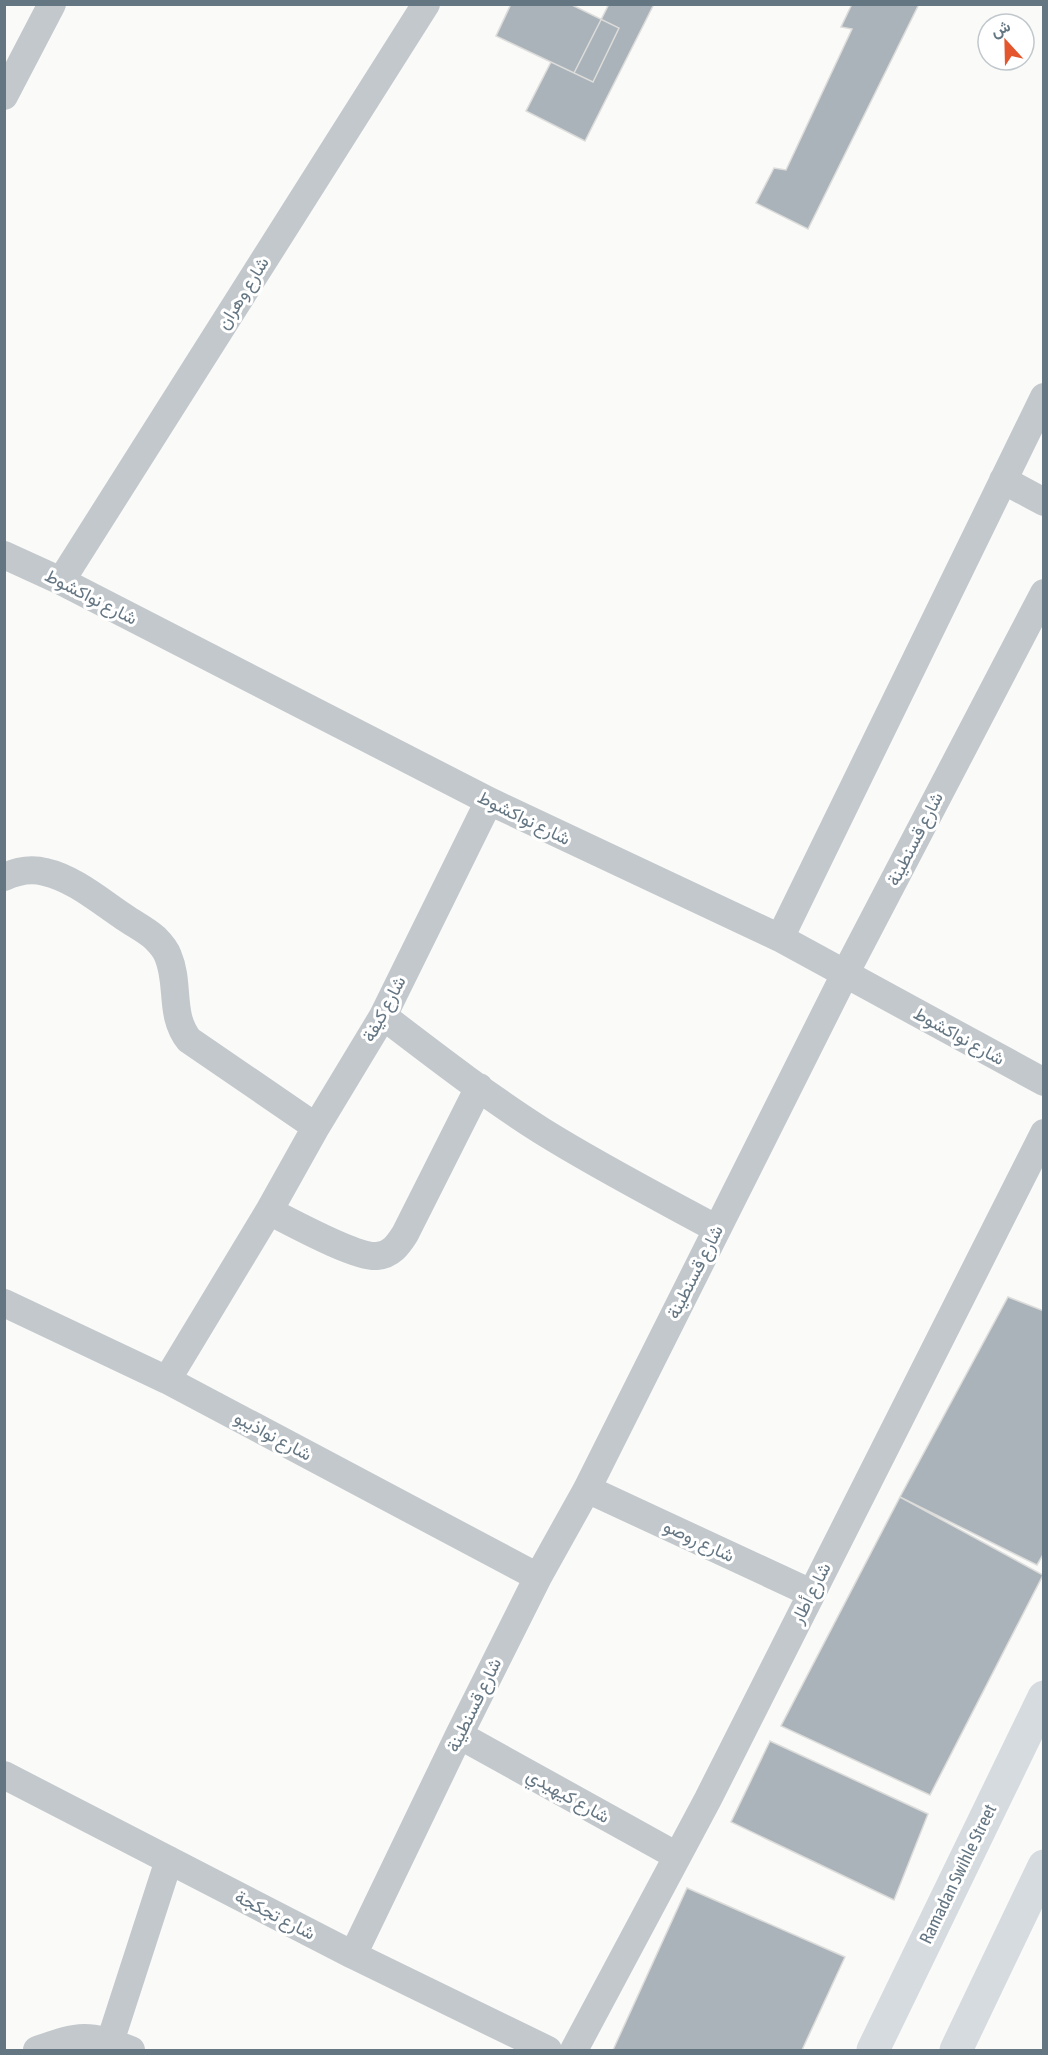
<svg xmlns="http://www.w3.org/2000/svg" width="1048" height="2055" font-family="'Asap Condensed',Vazirmatn,sans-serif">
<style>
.building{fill:#aab3b9;stroke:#dcdcda;stroke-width:1.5}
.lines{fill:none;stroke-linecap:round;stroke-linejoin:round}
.street{stroke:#c3c8cc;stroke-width:28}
.primary{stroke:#d6dbdf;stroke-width:33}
.labels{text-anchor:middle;stroke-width:6;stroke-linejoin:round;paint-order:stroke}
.street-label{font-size:18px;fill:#657683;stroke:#fff}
</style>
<rect width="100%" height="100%" fill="#fafaf8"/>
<path class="building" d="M511,4H570L619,28L593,82L496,36Z
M609,4H654L585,141L526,111L551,62L574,73Z
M852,4H919L808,229L756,203L774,168L786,170L852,29L841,27Z
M1008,1297L1044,1311V1553L1037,1565L900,1497Z
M900,1497L1043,1575L930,1795L781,1726Z
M770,1741L928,1814L894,1900L731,1822Z
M687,1888L845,1957L802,2050H613Z"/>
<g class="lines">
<path class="street" d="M4,96L52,4
M1003,480L1044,502
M4,555L61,581L489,801L780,938L1044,1082
M61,581L426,4
M4,877C17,871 31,868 45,872C73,878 100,901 124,917C134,924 146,930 155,938C160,943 166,950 168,956C180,984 169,1015 189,1040L316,1127
M780,938L1044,397
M383,1016C434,1055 487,1096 542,1131C598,1166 658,1197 717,1229
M269,1211C291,1222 356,1258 377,1256C391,1255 398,1245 405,1234L479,1087
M4,1303L167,1380L538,1577
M167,1380L269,1211L316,1127L383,1016L489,801
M587,1489L811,1593
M459,1735L677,1856
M4,1775L353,1955L548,2050
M353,1955L459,1735L538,1577L587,1489L845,974L1044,593
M110,2042L169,1860
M37,2050C81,2035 86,2033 131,2050
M574,2050L708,1799L1044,1133"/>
<path class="primary" d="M873,2050L1044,1697
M956,2050L1044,1866"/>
</g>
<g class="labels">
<g class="street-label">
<text transform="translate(243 293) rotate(-58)" y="6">شارع وهران</text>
<text transform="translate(91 597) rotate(27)" y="6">شارع نواكشوط</text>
<text transform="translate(524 818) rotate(26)" y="6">شارع نواكشوط</text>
<text transform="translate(915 839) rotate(-63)" y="6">شارع قسنطينة</text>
<text transform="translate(384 1009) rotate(-62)" y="6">شارع كيفة</text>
<text transform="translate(959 1036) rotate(29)" y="6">شارع نواكشوط</text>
<text transform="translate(695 1272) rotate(-63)" y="6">شارع قسنطينة</text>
<text transform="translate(273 1436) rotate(28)" y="6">شارع نواذيبو</text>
<text transform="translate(699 1541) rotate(25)" y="6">شارع روصو</text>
<text transform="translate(811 1593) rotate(-63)" y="6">شارع أطار</text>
<text transform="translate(474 1705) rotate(-64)" y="6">شارع قسنطينة</text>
<text transform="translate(568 1796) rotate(29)" y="6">شارع كيهيدي</text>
<text transform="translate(958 1874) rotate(-64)" y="6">Ramadan Swihle Street</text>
<text transform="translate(275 1915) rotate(27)" y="6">شارع تجكجة</text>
</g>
</g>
<rect width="1048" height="2055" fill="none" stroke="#657683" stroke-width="12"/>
<g transform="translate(1006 42) rotate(338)"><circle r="28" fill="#ffffff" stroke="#c1c8cd" stroke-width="1.5"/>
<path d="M0-4.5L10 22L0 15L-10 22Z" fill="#e4572e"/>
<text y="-9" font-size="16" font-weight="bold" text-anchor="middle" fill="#657683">ش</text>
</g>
</svg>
